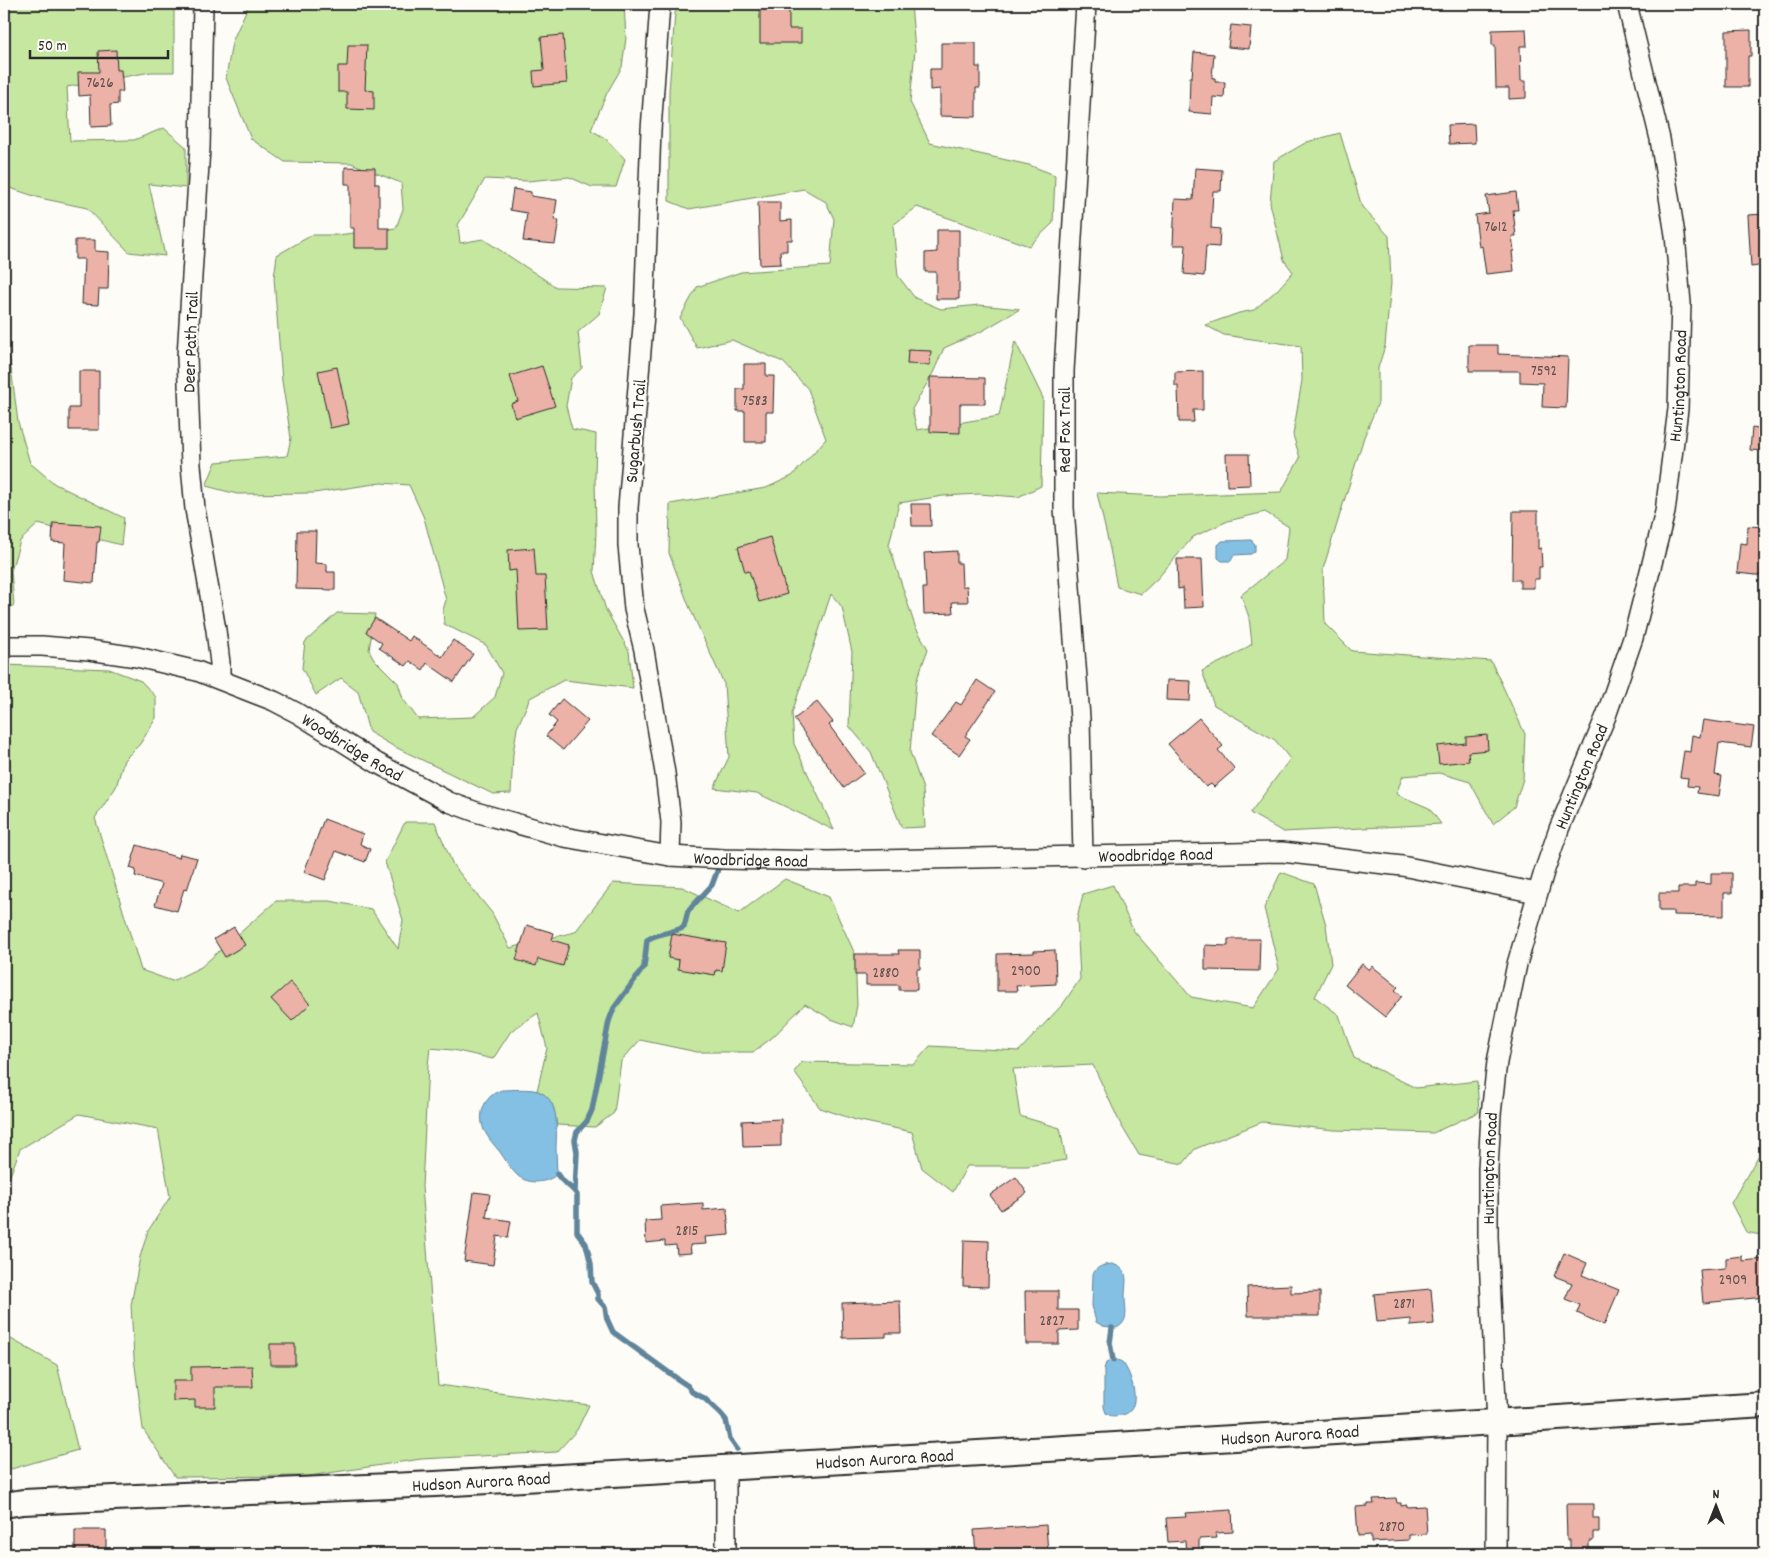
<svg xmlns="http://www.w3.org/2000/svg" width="1769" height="1558" font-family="Dekko,sans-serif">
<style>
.green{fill:#c5e7a0;stroke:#788966}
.water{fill:#84c0e4;stroke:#60849a}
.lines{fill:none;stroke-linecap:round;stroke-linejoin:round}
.stream{stroke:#60849a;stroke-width:5.5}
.building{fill:#ecb2a7;stroke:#2b2b2b}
.minor-casing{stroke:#2b2b2b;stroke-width:22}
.tertiary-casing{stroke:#2b2b2b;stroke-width:28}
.minor{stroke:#fdfcf7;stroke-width:19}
.tertiary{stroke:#fdfcf7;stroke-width:24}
.labels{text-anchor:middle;stroke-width:4;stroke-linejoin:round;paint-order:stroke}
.number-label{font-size:15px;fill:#5b4d4a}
.street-label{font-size:18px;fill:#2b2b2b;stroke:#fdfcf7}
</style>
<rect width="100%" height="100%" fill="#fdfcf7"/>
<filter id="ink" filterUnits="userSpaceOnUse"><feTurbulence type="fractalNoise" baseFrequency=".02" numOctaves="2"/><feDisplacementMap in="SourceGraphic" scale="10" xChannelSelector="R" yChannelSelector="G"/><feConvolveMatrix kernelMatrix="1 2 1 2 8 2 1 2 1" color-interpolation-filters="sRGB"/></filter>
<g filter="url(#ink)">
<path class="green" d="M4,4H174V72H151L67,87L70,141L134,140L164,128L186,147V188L149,184L165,256L129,252L87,208L40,198L4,186Z
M249,4H624L626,38L622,67L607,93L591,130L605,138L625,159L616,187H592L569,177L528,181L485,179L458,225L460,243L483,239L556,287L607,288L599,314L578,332L582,368L571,378L566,406L572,429L596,434L595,477L596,533L594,571L606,610L629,651L633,688L564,680L530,698L517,728L513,754L511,793L493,794L393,746L369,732L358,691L341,678L316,695L302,668L305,642L337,613L375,614L369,650L374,659L398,683L403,699L418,719L473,717L495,697L502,673L486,645L444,624L443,610L446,600L424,518L409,485L381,483L314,493L237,494L206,486L216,462L287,456L291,438L282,381L274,278L277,255L312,235H337L396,228L403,209L401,183L351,163L285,162L251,139L226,78L232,42Z
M680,4H911L915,50L910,102L930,143L1029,165L1055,175L1053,223L1029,246L917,207L893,225L898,276L915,298L941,309L979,305L1020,309L982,331L944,348L933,373L912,409L917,430L999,416L1015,341L1043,398L1041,486L1018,497L979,494L943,496L899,503L889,545L915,626L928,649L916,682L910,752L923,789L925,827L902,828L871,752L849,726L852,652L842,607L831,594L792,713L794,744L834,830L757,793L714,788L729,757L724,684L689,606L669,553L670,504L766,488L792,476L826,439L808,389L783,362L732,340L697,348L680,318L697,287L741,272L830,266L834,219L826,202L804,189L689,209L669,201V91L675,13Z
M1340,133L1362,207L1389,236L1391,283L1385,346L1378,368V403L1364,437L1323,569L1325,624L1352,651L1491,661L1525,734L1523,779L1514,807L1493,824L1470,782L1439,773L1403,776L1396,794L1429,808L1441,824L1283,832L1250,813L1290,759L1275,740L1214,705L1202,671L1233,656L1252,644L1249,617L1241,595L1285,560L1289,527L1265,512L1228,521L1193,537L1157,579L1141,594L1117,587L1110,549L1097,493L1161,496L1281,492L1300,458L1293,435L1302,380L1301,346L1224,335L1205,325L1239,313L1254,310L1278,289L1293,272L1284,260L1270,203L1274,161L1307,142Z
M4,334L8,345L18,422L30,463L55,484L124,518L121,545L38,524L20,541L11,571L14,605L4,611Z
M4,665L109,669L141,681L156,697V718L140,744L124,760L116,787L95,818L141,970L172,981L201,967L276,901H330L371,909L398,949L403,920L385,862L405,822H435L453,865L492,913L510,948L575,932L613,883L682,887L739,913L785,879L829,897L855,954L857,1005L853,1027L831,1019L805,1004L773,1037L753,1052H697L640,1040L621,1061L614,1113L595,1127L557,1125C552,1106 556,1102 537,1091L547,1048L538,1013L511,1031L493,1059L453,1050L430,1048L428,1065L422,1187L438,1385L589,1405L577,1430L557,1452L421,1459L309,1476L175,1477L143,1429L134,1358L131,1305L140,1257L148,1231L170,1197L158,1129L79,1114L20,1149L4,1192Z
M1281,872L1314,884L1326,925L1331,964L1315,997L1339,1015L1354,1058L1416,1088L1477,1081L1479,1112L1433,1133L1334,1130L1262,1122L1195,1149L1183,1164L1139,1155L1121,1125L1093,1065L1013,1069L1020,1116L1060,1128L1066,1160L1027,1166H967L953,1192L922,1168L912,1132L856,1120L820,1108L794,1072L802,1062L914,1064L930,1046L1019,1051L1063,1004L1080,979L1077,919L1083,894L1113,885L1133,930L1191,997L1253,1008L1279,969L1264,908Z
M1765,1121V1236L1746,1232L1731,1203L1764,1146Z
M4,1335L57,1365L78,1450L4,1471Z"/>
<path class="water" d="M1251,540L1255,544V551L1251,554L1234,555L1231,561H1222L1218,558V545L1222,541Z
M502,1090C513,1090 527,1088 538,1091C561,1100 556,1130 556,1150C556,1158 557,1166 557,1174C547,1184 526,1185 516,1174C509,1167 505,1159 500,1152C494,1145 488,1138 484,1130C477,1113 485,1095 502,1090Z
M1112,1264C1131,1269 1125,1282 1125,1297C1125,1309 1130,1322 1116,1328L1103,1326L1096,1322L1092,1306L1093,1274C1097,1266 1103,1265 1112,1264Z
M1115,1359L1122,1362C1132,1373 1144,1413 1121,1415C1115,1416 1111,1417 1106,1413L1104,1407V1369L1106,1363Z"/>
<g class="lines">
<path class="stream" d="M557,1174C563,1184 573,1187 577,1195V1232L586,1244L591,1264L592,1282L598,1294V1299L605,1307L607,1319L613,1332L679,1380L688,1386L692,1392L704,1398L721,1414L726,1420L730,1439L737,1449
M575,1191L577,1152L575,1140L577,1132L587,1121L592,1110L609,1021L614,1008L644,967L647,940C659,932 672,934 684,927L688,911L712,885L718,869
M1112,1328L1110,1343L1113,1360"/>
</g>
<path class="building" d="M760,4H789V29H801V43H760Z
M1231,25L1251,27L1249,49L1228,47Z
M1526,29L1527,46H1520L1521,81H1526V98L1509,99V88H1496L1495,45H1492V30Z
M1751,30V56H1748V87H1726V31Z
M563,35L567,83L534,86L533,71L544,70L541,37Z
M941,43H976V67H980V88H976V117L940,116V89L930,90V69H941Z
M348,45H367L365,90L374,91V110L347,109V92H338V66H347Z
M116,50L117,70H121L123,92H118V104L110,105L111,126L91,127L90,95L79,96L78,72H99L98,51Z
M1194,52L1214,54L1212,78H1215V82H1225L1224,98L1213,97L1212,114L1189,112L1190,77H1192Z
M1474,124L1475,143L1449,144L1448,125Z
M345,167L375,168V184H379V228H389V248H354V228H350V184H345Z
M1195,168L1222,170L1221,191H1213L1211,228L1220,229L1219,247L1206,246L1204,276L1184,274L1186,245H1173L1175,199L1193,200Z
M513,189L531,192V196L557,200L554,220H559L555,244L523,241L527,213L510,210Z
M1516,192L1518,210H1513L1516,236H1512L1514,251H1512L1514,271L1486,274L1482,246L1479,247L1475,215L1489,213L1486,196Z
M758,202H780V221L792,220V240H787V251H780L781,264L760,265Z
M1765,214V265L1751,267L1748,215Z
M937,230H959V299H936V272H925V253L937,252Z
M75,240H95V251L109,252L108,289H99L98,305L82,304L84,259H75Z
M1469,345H1498V354L1568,357L1566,408L1542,407L1543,383L1520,382V371H1469Z
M908,350L931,351L930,365L907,364Z
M744,364H766V376H774L773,412H766V442H745V411H737V389H744Z
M542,366L555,406L515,418L511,404L518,401L510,376Z
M337,367L349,424L330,428L318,371Z
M79,371H99V430H69V408H79Z
M1203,371V410H1193L1194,422H1179L1178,386H1175V372Z
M930,377L985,378V404H960V433L930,432Z
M1752,428L1765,430V451L1750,450Z
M1226,454H1249L1250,485L1227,486Z
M911,504H930L931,526H912Z
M1513,511H1538V549L1541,548L1542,567H1539V579H1534V588H1520V580H1512Z
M53,523L101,526L99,542H97L94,583L63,580L65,543L52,542Z
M1748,526L1765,527V576L1737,573L1740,543L1747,544Z
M297,531H316L315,563L327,564V572H335V590L296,589Z
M770,537L787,594L759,602L749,571L745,572L738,547Z
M534,548L536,576H545L548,630L519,631L516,570L509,571L508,550Z
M957,551V563H961L962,586H967L968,602H952L953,613L924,614L923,588H926L924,553Z
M1177,559H1202L1204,607L1184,608L1183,588L1178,589Z
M375,618L409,641L412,636L442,657L453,640L473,654L454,682L427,663L423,670L410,661L406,666L379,648L382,643L366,632Z
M977,680L995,692L965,736L970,739L959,755L931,736L956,702L961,705Z
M1167,680L1191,681L1190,701L1166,700Z
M562,699L588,721L563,750L546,736L557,722L549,715Z
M817,702L833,722L829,725L864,773L844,788L794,719Z
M1199,718L1223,746L1218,750L1235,769L1214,787L1211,784L1206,787L1168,744Z
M1703,720L1754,727L1751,747L1719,743L1715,775L1722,776L1719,796L1697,793L1698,787L1687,786L1688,778L1680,777L1684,751L1690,752L1692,735L1700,737Z
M1487,735L1488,750L1468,752L1469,761L1439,764L1437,746L1466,743V737Z
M324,819L363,834L360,844L370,849L365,862L336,851L325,880L304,872Z
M137,845L179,858L180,854L197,858L187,890L184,889L177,911L155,905L162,884L135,876L136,870L130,868Z
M1711,873H1732V893H1724V916L1673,915V911H1659V893H1678V887H1695V883L1711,884Z
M527,925L554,933L552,940L569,945L563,966L538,959L536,966L516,960Z
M234,927L245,945L225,957L214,939Z
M672,934L726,943L722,971L716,970L715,975L678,969L679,960L668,958Z
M1228,939H1260L1259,971L1205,970V945L1228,946Z
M898,950H920V969H917V990H899V985H866V975H855V954H899Z
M1055,950L1056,984L1016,986L1017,991H997V954L1034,953V951Z
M1362,964L1369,970L1372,966L1398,987L1395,990L1402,996L1385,1017L1345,985Z
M290,982L310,1004L292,1021L271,999Z
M781,1119V1146L743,1147L742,1121Z
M1016,1177L1027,1193L1001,1210L990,1195Z
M474,1192L490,1194L486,1217L511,1221L508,1238L497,1236L493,1265L464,1261Z
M703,1203V1210L727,1208L729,1235L705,1237L706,1244L690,1245L691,1253L677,1254L676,1245L665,1246V1241L646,1243L645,1221L661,1220L660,1206Z
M964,1240L989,1241L988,1287L963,1286Z
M1564,1253L1587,1263L1582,1275L1619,1290L1604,1325L1577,1313L1580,1305L1565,1299L1572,1283L1554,1276Z
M1742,1256V1261L1764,1259L1765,1265V1297L1703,1303L1700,1270L1726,1268V1258Z
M1291,1285V1293L1320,1292V1316H1248L1247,1287Z
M1431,1289L1434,1324L1411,1326V1319L1377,1322L1374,1294Z
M1025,1291H1058V1310H1078V1330L1059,1331V1344H1026Z
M900,1301L901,1333H886V1337L843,1338L842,1303Z
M270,1344H295V1365H270Z
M252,1366L253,1387H215V1407H195V1400L173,1401V1381H191V1367Z
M1396,1498L1397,1503H1401V1506L1407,1505V1507L1425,1506L1427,1534L1409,1535V1540L1371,1542V1535L1358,1536L1356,1507L1368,1506V1504H1374L1373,1499Z
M1566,1504H1593V1518H1599V1532H1593V1541H1589V1554H1570V1540H1567Z
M1232,1510L1233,1532L1216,1533L1217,1538L1199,1539V1554H1186L1185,1541L1168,1542L1166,1518L1186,1517L1185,1513Z
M1046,1525L1048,1553L976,1554L974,1530Z
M75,1530H106V1554H75Z"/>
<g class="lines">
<g class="minor-casing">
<g id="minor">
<path d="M203,4L200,148L187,356L191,465L195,509L216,630L220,663V679"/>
<path d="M660,4L651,130L644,314L628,508V545L634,609L644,650L665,773L671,822L670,856"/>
<path id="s1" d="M4,646H42L89,650L137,657L197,671L274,701L297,713L377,763L449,802L479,813L564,837L670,856L724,859L828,861L1282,852L1402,866L1537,893"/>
<path d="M1083,857L1080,718L1064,508V371L1086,4"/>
<path d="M726,1554V1468"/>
<path id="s2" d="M1496,1554L1497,1422L1488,1237V1169L1491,1114L1497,1062L1517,964L1544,872L1559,829L1606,716L1633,638L1665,512L1678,409L1681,303L1675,235L1660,139L1627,4"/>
</g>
</g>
<g class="tertiary-casing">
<g id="tertiary">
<path id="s3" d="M4,1505L23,1502L435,1484L793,1464L1335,1432L1765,1405"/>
</g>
</g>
<use href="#minor" class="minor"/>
<use href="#tertiary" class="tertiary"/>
</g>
</g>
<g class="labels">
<g class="number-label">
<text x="100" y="87">7626</text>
<text x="1496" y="231">7612</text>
<text x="1544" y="375">7592</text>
<text x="755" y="405">7583</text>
<text x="1026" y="975">2900</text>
<text x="886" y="977">2880</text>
<text x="687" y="1235">2815</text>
<text x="1733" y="1284">2909</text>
<text x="1404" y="1308">2871</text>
<text x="1052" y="1325">2827</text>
<text x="1392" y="1531">2870</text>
</g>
<g class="street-label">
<text transform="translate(190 342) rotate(-88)" y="6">Deer Path Trail</text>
<text dy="6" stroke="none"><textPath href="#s2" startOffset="1196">Huntington Road</textPath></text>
<text transform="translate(1064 430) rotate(-90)" y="6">Red Fox Trail</text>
<text transform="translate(635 431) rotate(-85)" y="6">Sugarbush Trail</text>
<text dy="6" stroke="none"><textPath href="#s1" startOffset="369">Woodbridge Road</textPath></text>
<text dy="6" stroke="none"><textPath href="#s2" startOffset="791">Huntington Road</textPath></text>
<text dy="6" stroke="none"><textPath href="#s1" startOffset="1194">Woodbridge Road</textPath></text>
<text dy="6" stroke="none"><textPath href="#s1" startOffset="789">Woodbridge Road</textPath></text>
<text dy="6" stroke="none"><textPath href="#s2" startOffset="386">Huntington Road</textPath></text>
<text dy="6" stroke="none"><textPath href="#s3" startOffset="1288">Hudson Aurora Road</textPath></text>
<text dy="6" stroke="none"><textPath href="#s3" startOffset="882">Hudson Aurora Road</textPath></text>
<text dy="6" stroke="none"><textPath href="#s3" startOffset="478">Hudson Aurora Road</textPath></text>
</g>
</g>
<rect width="1769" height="1558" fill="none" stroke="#fdfcf7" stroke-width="20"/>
<rect x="10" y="10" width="1749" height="1538" fill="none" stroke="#2b2b2b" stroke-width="2" filter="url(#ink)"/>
<g transform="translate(1716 1506)" stroke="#fdfcf7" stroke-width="4" paint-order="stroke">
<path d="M0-4L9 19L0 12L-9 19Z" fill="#2b2b2b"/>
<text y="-8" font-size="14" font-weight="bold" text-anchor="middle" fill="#2b2b2b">N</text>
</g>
<path d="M30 50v8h138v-8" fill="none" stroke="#2b2b2b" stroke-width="2.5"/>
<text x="38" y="50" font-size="15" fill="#2b2b2b" stroke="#fdfcf7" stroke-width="4" paint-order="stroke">50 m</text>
</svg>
